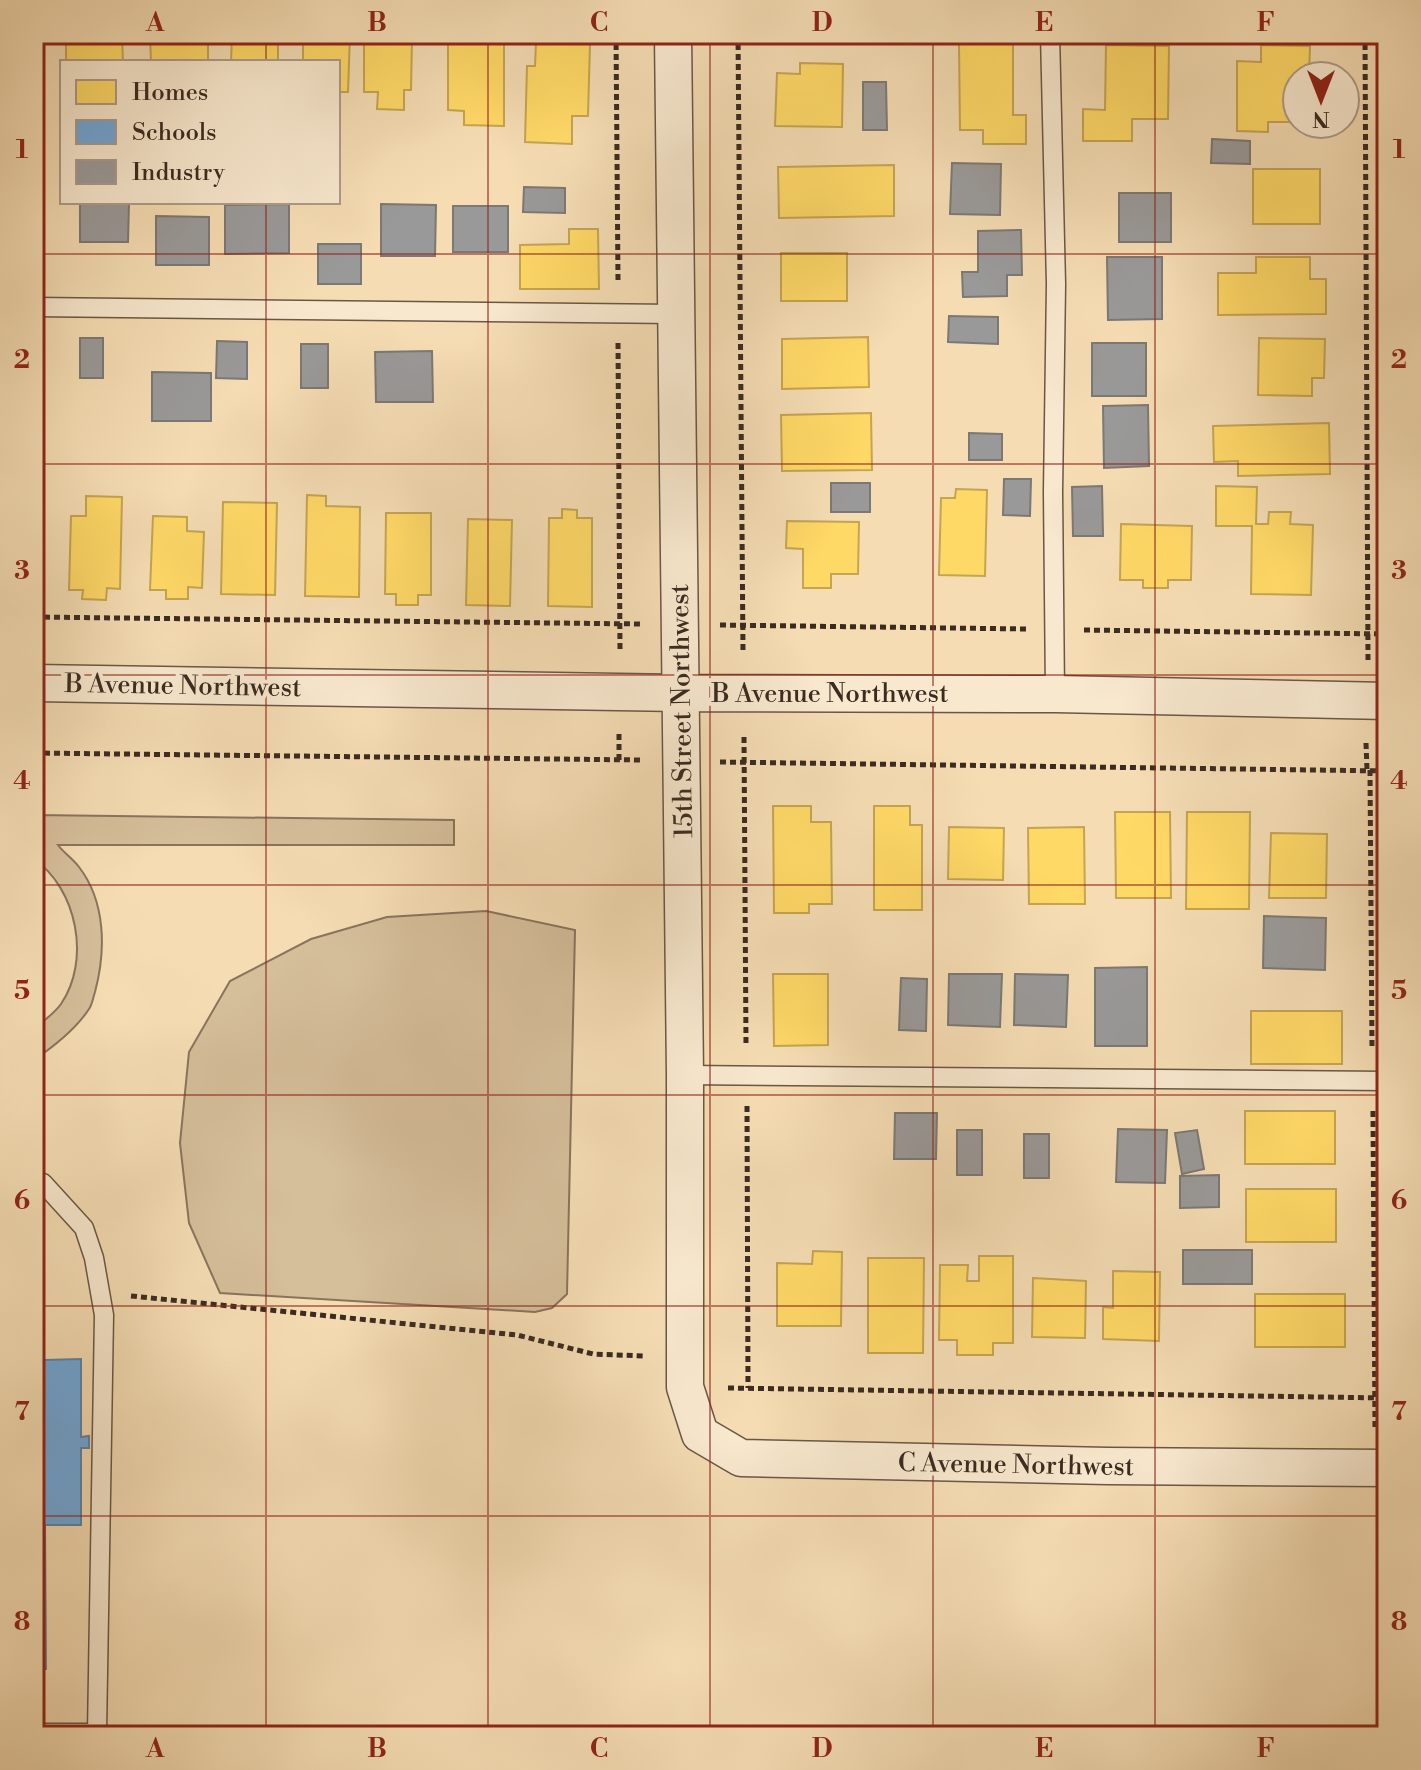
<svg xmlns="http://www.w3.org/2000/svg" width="1421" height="1770" font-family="'Libre Bodoni',serif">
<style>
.green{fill:#d5be9a;stroke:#88745e;stroke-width:2}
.homes{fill:#ffd966;stroke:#c4a551;stroke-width:2}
.schools{fill:#6fa8dc;stroke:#5f82a4;stroke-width:2}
.industry{fill:#999;stroke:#7c7875;stroke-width:2}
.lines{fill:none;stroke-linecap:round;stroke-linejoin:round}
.lane-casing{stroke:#695746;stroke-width:21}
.street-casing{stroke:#695746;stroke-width:39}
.path{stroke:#3a2b21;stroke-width:5;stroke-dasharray:6 4;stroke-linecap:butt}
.lane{stroke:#f8e8ce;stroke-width:18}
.street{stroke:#f8e8ce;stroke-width:36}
.grid{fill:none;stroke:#8f2418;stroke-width:2;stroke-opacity:0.55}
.labels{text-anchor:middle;stroke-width:8;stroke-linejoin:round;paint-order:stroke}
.street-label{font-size:26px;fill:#3a2b21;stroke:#f8e8ce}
.neatline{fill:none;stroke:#8f2418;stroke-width:3}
.grid-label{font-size:26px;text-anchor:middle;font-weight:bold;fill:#8f2418}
</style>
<rect width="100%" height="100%" fill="#f5dcb3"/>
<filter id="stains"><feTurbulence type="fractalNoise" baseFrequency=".0025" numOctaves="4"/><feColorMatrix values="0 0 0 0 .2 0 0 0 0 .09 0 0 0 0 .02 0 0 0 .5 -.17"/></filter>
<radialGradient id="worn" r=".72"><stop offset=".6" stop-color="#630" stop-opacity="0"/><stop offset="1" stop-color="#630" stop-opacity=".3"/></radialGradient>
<path class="green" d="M34,815L454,820V845H58C63,852 73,859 79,867C106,902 106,951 95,992C93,998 92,1005 89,1009C76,1029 53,1047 34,1060V1029C43,1021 55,1013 61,1004C91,960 77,889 34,859Z
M486,911L575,930L567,1294L552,1308L535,1312L220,1293L189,1223L180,1143L189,1052L230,981L311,939L387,917Z"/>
<path class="homes" d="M66,34L122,35L123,62H66Z
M150,34L208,35V62H151Z
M232,34H278V62H231Z
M303,34H350L348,92H338V62H303Z
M448,34H504V126L464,125V111L448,110Z
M364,38H412L411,90H404V110L377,109L378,92H364Z
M536,42L590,44L588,116H572V144L525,142L527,66H535Z
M34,44H44L43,102H34Z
M959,44H1013V115H1026V144H983V130H960Z
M1106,45L1169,46L1168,119H1132V141H1083V109L1105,110Z
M1261,45L1310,46L1309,76H1297V122H1268V132L1237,131V61L1261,62Z
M800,63L843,64L842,127L775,126L777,73L800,74Z
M894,165V216L779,218L778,167Z
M1253,169H1320V224H1253Z
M569,229H598L599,289H520V245L569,244Z
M781,253H847V301H781Z
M1256,257H1310V279H1326V314L1218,315V273H1256Z
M868,337L869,387L782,389V339Z
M1259,338L1325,339L1324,378H1312V396L1258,395Z
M871,413L872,470L782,471L781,415Z
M1329,423L1330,474L1238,476V461L1214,462L1213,426Z
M1216,486L1257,487L1256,524H1268L1269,512H1291L1290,524L1313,525L1311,595L1251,594L1252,526H1216Z
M956,489L987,490L985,576L939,575L941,498H955Z
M307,495L326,496V506L360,507L359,597L305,596Z
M86,496L122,497L120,589L107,588L106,600L82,599L83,590H69L71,516H86Z
M223,502L277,503L275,595L221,594Z
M562,509L577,510V518H592V607L548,606L549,518H562Z
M386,513H431V595H418V605H396V594H385Z
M153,516L187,517V531L204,532L202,588L188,587V599H166V590H150Z
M468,519L512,520L510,606L466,605Z
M787,521L859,522L858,574H831V588H803V549L786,548Z
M1121,524L1192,526L1191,580H1168V588H1143V580H1120Z
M773,806H811V822H831L832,904H809V913H774Z
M874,806H910V825H922V910H874Z
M1115,812H1170L1171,898H1116Z
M1187,812H1250L1249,909H1186Z
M949,827L1004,828L1003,880L948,879Z
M1084,827L1085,904H1029L1028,828Z
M1271,833L1327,834L1326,898H1269Z
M773,974H828V1045L774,1046Z
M1251,1011H1342V1064H1251Z
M1245,1111H1335V1164H1245Z
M1246,1189H1336V1242H1246Z
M813,1251L842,1252L841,1326H777V1263L812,1264Z
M979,1256H1013V1343H993V1355H957V1340H939L940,1265H968L967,1281H979Z
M868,1258H924L923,1353H868Z
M1113,1271L1160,1272L1159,1341L1103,1339V1307L1113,1308Z
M1033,1278L1086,1281L1085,1338L1032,1337Z
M1255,1294H1345V1347H1255Z"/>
<path class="schools" d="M34,1233H43L44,1360L81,1359V1437L89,1436V1448H81V1525H45L46,1669H34Z"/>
<path class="industry" d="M863,82H886L887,130H863Z
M1212,139L1250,141V164L1211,163Z
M952,163L1001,164L1000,215L950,214Z
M524,187L565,188V213L523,212Z
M1119,193H1171V242H1119Z
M80,202H129L128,242H80Z
M289,204V253L225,254V205Z
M381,204L436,205L435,256H381Z
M453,206H508V252H453Z
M156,216L209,217V265H156Z
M1021,230L1022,275H1007V296L963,297L962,272H978V231Z
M318,244H361V284H318Z
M1107,257H1162V319L1108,320Z
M949,316L998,317V344L948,342Z
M80,338H103V378H80Z
M217,341L247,342V379L216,378Z
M1092,343H1146V396H1092Z
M301,344H328V388H301Z
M432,351L433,402H376L375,352Z
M152,372L211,373V421H152Z
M1148,405L1149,466L1104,468L1103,406Z
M969,433L1002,434V460H969Z
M1004,479H1031L1030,516L1003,515Z
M831,483H870V512H831Z
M1102,486L1103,536H1073L1072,487Z
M1264,916L1326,918L1325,970L1263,968Z
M1147,967V1046H1095V968Z
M949,974H1002L1000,1027L948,1025Z
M1015,974L1068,975L1066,1027L1014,1025Z
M901,978L927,979L926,1031L899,1030Z
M895,1113H937L936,1159H894Z
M1118,1129L1167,1130L1165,1183L1116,1182Z
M957,1130H982V1175H957Z
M1197,1130L1204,1169L1182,1174L1175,1133Z
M1024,1134H1049V1178H1024Z
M1219,1175V1207L1180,1208V1176Z
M1183,1250H1252V1284H1183Z"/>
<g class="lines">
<g class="lane-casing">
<path id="lane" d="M1050,34L1056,284L1053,492L1055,694
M34,307L676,314
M685,1075L1387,1081
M34,1181L43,1183L84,1228L94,1258L104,1315L97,1733H34"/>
</g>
<g class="street-casing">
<path id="street" d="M673,34L685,1075V1387L700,1434L741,1458L1108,1466L1387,1468
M34,683L681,693L1055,694L1387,701"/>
</g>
<path class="path" d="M616,34L618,281
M738,34L743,652
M1365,34L1368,660
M618,343L620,650
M34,617L641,624
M720,625L1026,629
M1084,630L1387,634
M619,734V760
M744,737L746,1044
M1366,743L1367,770
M34,753L641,760
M720,762L1387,771
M1370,770L1372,1049
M747,1106L748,1388
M1373,1111L1375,1429
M131,1296L517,1335L593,1354L644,1356
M728,1388L1387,1398"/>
<use href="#lane" class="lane"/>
<use href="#street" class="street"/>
</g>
<path class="grid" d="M266,34V62M488,34V1736M710,34V1736M933,34V1736M1155,34V1736M266,202V1736M34,254H1387M34,464H1387M34,675H1387M34,885H1387M34,1095H1387M34,1306H1387M34,1516H1387"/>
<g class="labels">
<g class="street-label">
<text transform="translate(183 685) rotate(1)" y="9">B Avenue Northwest</text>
<text x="830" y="702">B Avenue Northwest</text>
<text transform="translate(681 711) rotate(-91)" y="9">15th Street Northwest</text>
<text transform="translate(1016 1464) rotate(1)" y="9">C Avenue Northwest</text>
</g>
</g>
<rect width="1421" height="1770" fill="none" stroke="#f5dcb3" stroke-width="88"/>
<rect x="60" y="60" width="280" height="144" fill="#f8e8ce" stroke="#ac9c89" stroke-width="2"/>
<rect x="76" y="80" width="40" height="24" fill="#ffd966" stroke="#ac9c89" stroke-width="2"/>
<text x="132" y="100" font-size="24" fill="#3a2b21">Homes</text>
<rect x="76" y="120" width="40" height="24" fill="#6fa8dc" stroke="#ac9c89" stroke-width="2"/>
<text x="132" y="140" font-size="24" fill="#3a2b21">Schools</text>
<rect x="76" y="160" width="40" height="24" fill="#999999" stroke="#ac9c89" stroke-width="2"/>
<text x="132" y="180" font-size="24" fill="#3a2b21">Industry</text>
<g transform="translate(1321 100) rotate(180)"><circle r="38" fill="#f8e8ce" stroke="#ac9c89" stroke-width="2"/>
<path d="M0-6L14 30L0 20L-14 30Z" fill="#8f2418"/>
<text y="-12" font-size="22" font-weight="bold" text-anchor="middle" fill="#3a2b21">N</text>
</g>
<rect x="44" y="44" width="1333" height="1682" class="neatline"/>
<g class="grid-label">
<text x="155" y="31">A</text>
<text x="377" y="31">B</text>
<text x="599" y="31">C</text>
<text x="822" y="31">D</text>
<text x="1044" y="31">E</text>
<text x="1266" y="31">F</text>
<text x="22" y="158">1</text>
<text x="1399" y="158">1</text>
<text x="22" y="368">2</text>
<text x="1399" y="368">2</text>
<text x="22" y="579">3</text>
<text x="1399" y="579">3</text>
<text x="22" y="789">4</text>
<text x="1399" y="789">4</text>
<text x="22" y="999">5</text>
<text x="1399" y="999">5</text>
<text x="22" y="1209">6</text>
<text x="1399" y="1209">6</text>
<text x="22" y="1420">7</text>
<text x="1399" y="1420">7</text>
<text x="22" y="1630">8</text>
<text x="1399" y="1630">8</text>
<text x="155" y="1757">A</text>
<text x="377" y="1757">B</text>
<text x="599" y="1757">C</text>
<text x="822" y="1757">D</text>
<text x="1044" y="1757">E</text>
<text x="1266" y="1757">F</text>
</g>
<rect width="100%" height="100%" filter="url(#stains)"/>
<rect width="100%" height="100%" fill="url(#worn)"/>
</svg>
